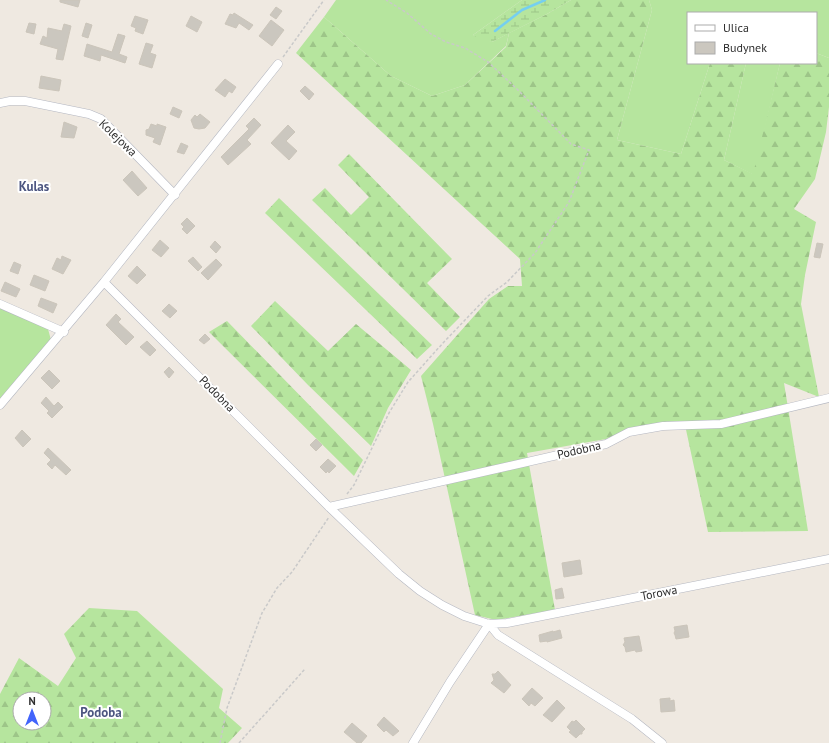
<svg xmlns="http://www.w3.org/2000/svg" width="829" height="743" font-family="'PT Sans',sans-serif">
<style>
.grass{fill:#b6e59e}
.forest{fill:url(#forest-firs);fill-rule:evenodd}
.wetland{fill:url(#wetland-marsh)}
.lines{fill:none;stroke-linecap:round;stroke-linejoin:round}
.stream{stroke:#75cff0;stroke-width:2.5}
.building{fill:#cbc7bf;stroke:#cbc5ba}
.street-casing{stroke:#b4b7c1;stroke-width:9}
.path{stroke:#c9c9c9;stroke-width:1.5;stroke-dasharray:3 2;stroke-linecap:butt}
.street{stroke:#fff;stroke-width:8}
.labels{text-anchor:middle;stroke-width:4;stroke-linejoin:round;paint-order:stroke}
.street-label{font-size:12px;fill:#2e2e2e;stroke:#fff}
.neighbourhood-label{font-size:13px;font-weight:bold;fill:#4d5680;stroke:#fff}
</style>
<defs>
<pattern id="forest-firs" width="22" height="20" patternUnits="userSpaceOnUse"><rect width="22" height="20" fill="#b6e59e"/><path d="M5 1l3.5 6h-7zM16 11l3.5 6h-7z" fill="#9dc588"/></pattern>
<pattern id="wetland-marsh" width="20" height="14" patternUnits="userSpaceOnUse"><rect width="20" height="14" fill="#b6e59e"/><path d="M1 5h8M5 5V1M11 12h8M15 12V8" fill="none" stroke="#9dc588"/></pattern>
</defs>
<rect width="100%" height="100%" fill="#efe9e1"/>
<path class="grass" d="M336,0H522L473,35L492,42L509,33L506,46L465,85L432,96L391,76L324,17Z
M649,0H829V58L816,53V13H688V63H710L681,154L617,140L652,10Z
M746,63H780L754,175L724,160Z
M0,308L48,329L51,340L0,399Z"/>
<path class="forest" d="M571,0H649L652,10L617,140L681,154L710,63H746L724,160L753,174L780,63H816V53L829,58V107L826,132L815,179L794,209L816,222L805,275L801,304L819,397L784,383L808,531L708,532L685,425L527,453L555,610L496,620L475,615L433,424L421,376L489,299L508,286H522L520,259L296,53L324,17L391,76L432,96L465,85L506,47L509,33L547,14Z
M349,154L452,259L427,283L460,317L446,331L312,200L325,188L351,215L369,197L338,165Z
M279,198L432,345L417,359L265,213Z
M275,301L328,351L356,324L411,370L388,408L371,446L308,385L251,326Z
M227,321L363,460L354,476L209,332Z
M89,608L137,611L223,689L219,708L242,728L228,743H0V694L19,658L58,686L76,658L64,634ZM20,699H44V723H20Z"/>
<path class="wetland" d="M522,0H571L547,14L492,42L482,41L473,35Z"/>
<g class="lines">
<path class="stream" d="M495,31L522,10L545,0"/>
</g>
<path class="building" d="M60,0H80L78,7L60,2Z
M276,7L282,11L276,19L270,15Z
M234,13L253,25L249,30L239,23L236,28L225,24L230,14L233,15Z
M135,16L148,20L143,34L135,31L136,28L131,26Z
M191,16L202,22L197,32L186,26Z
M271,20L284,30L272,46L259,36Z
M29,23L36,24L34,34L26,32Z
M86,23L92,25L88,38L82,36Z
M64,24L71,26L63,60L56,59L58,49L40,44L43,36L47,38L48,28L62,31Z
M118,34L125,36L119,54L127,57L125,63L101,55L100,61L84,56L87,44L112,52Z
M146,43L153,45L150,53L156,55L152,68L139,64Z
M41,76L61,80L59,91L39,88Z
M225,79L236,87L232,93L229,91L225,97L215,90Z
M305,86L314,94L309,100L300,91Z
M173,107L182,111L179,118L170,114Z
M200,114L210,122L205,128L199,129L194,128L191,120L195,115L197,117Z
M254,118L261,125L247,140L251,144L228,165L221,157L249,129L246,126Z
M64,122L77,127L74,138L61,137Z
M151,124L157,126V124L166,127L160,145L153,142L155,138L146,135V130L149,129Z
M288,125L295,132L286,141L297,151L289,160L271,143Z
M181,143L188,146L184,154L177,152Z
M132,171L147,188L138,196L123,180Z
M187,218L195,226L187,234L182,229L184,227L181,224Z
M160,240L169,248L161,257L152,250Z
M215,241L221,247L216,253L210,247Z
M817,243L823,244L820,258L814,257Z
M62,256L71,260L63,274L52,269L57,258L61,260Z
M193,257L202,267L198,271L188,261Z
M216,259L222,265L208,280L201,273Z
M14,262L21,265L18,274L10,271Z
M137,266L146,275L137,284L128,276Z
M34,275L49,281L45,291L30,285Z
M5,282L20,289L16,297L1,291Z
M41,298L57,304L53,313L38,306Z
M169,304L177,311L170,318L162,311Z
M116,314L121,319L118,322L134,337L126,345L106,325Z
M205,334L210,339L204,344L199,340Z
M147,341L156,350L150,356L140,347Z
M169,367L174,372L169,378L164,372Z
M49,370L60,381L52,389L41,378Z
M46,397L54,406L58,402L63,407L52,418L47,413L49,411L41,403Z
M22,430L31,439L23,447L15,438Z
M316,439L322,445L316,451L310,445Z
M48,448L71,470L66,475L55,465L52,469L47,464L51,460L44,453Z
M328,459L336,466L329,473L328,471L326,473L320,467Z
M580,560L582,574L564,577L562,563Z
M562,588L564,598L556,599L555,590Z
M687,625L689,637L676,639L675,635L674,633L675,631L674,627Z
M560,630L562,638L547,642V641L540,642L539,635L553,631V632Z
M639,636L642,651L636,652L635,650L626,652L625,647L623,645L625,642L624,638Z
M498,671L511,685L504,693L491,683L494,680L492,674H495Z
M532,688L543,698L535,706L531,703L529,706L522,699Z
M670,698V701L674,700L675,711L661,712L660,699Z
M557,700L565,708L552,722L543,715Z
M384,717L399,731L393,736L386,730L384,732L377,725Z
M576,720L585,729L582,732V734H580L576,738L569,732L571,731L567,727L572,721L574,722Z
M352,723L367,736L361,743H357L344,732Z"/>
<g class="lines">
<g class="street-casing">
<path id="street" d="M0,103L10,101H25L89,114L101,119L175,195
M104,282L329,507L399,574L420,591L442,605L464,616L489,624L507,623L829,559
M0,304L64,332
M0,405L104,282L278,64
M329,507L606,444L629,432L663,426L721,424L829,398
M489,624L498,635L632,719L662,743
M413,743L450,682L489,624"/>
</g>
<path class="path" d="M283,57L324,0
M347,494L354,485L389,413L408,382L443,343L488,296L507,282L535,253L569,202L589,150L571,144L519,91L488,62L465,48L446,42L431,34L407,13L386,0
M220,743L227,708L262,613L277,588L292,572L329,517
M239,743L305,669"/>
<use href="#street" class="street"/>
</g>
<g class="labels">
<g class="street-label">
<text transform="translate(118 138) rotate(44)" y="4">Kolejowa</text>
<text transform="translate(217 394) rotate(45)" y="4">Podobna</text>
<text transform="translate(579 450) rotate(-13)" y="4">Podobna</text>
<text transform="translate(659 593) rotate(-11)" y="4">Torowa</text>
</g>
<g class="neighbourhood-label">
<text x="34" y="191">Kulas</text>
<text x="101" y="717">Podoba</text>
</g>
</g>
<rect x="687" y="12" width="130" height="52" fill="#ffffff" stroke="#ababab"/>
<rect x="695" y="25" width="20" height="6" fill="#ffffff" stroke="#ababab"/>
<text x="723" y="32" font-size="12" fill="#2e2e2e">Ulica</text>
<rect x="695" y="42" width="20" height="12" fill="#cbc7bf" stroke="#ababab"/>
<text x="723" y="52" font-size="12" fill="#2e2e2e">Budynek</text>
<g transform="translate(32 711)"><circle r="19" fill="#ffffff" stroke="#ababab"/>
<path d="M0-3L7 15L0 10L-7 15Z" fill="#4264fb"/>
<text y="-6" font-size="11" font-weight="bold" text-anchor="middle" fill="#2e2e2e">N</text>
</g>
</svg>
